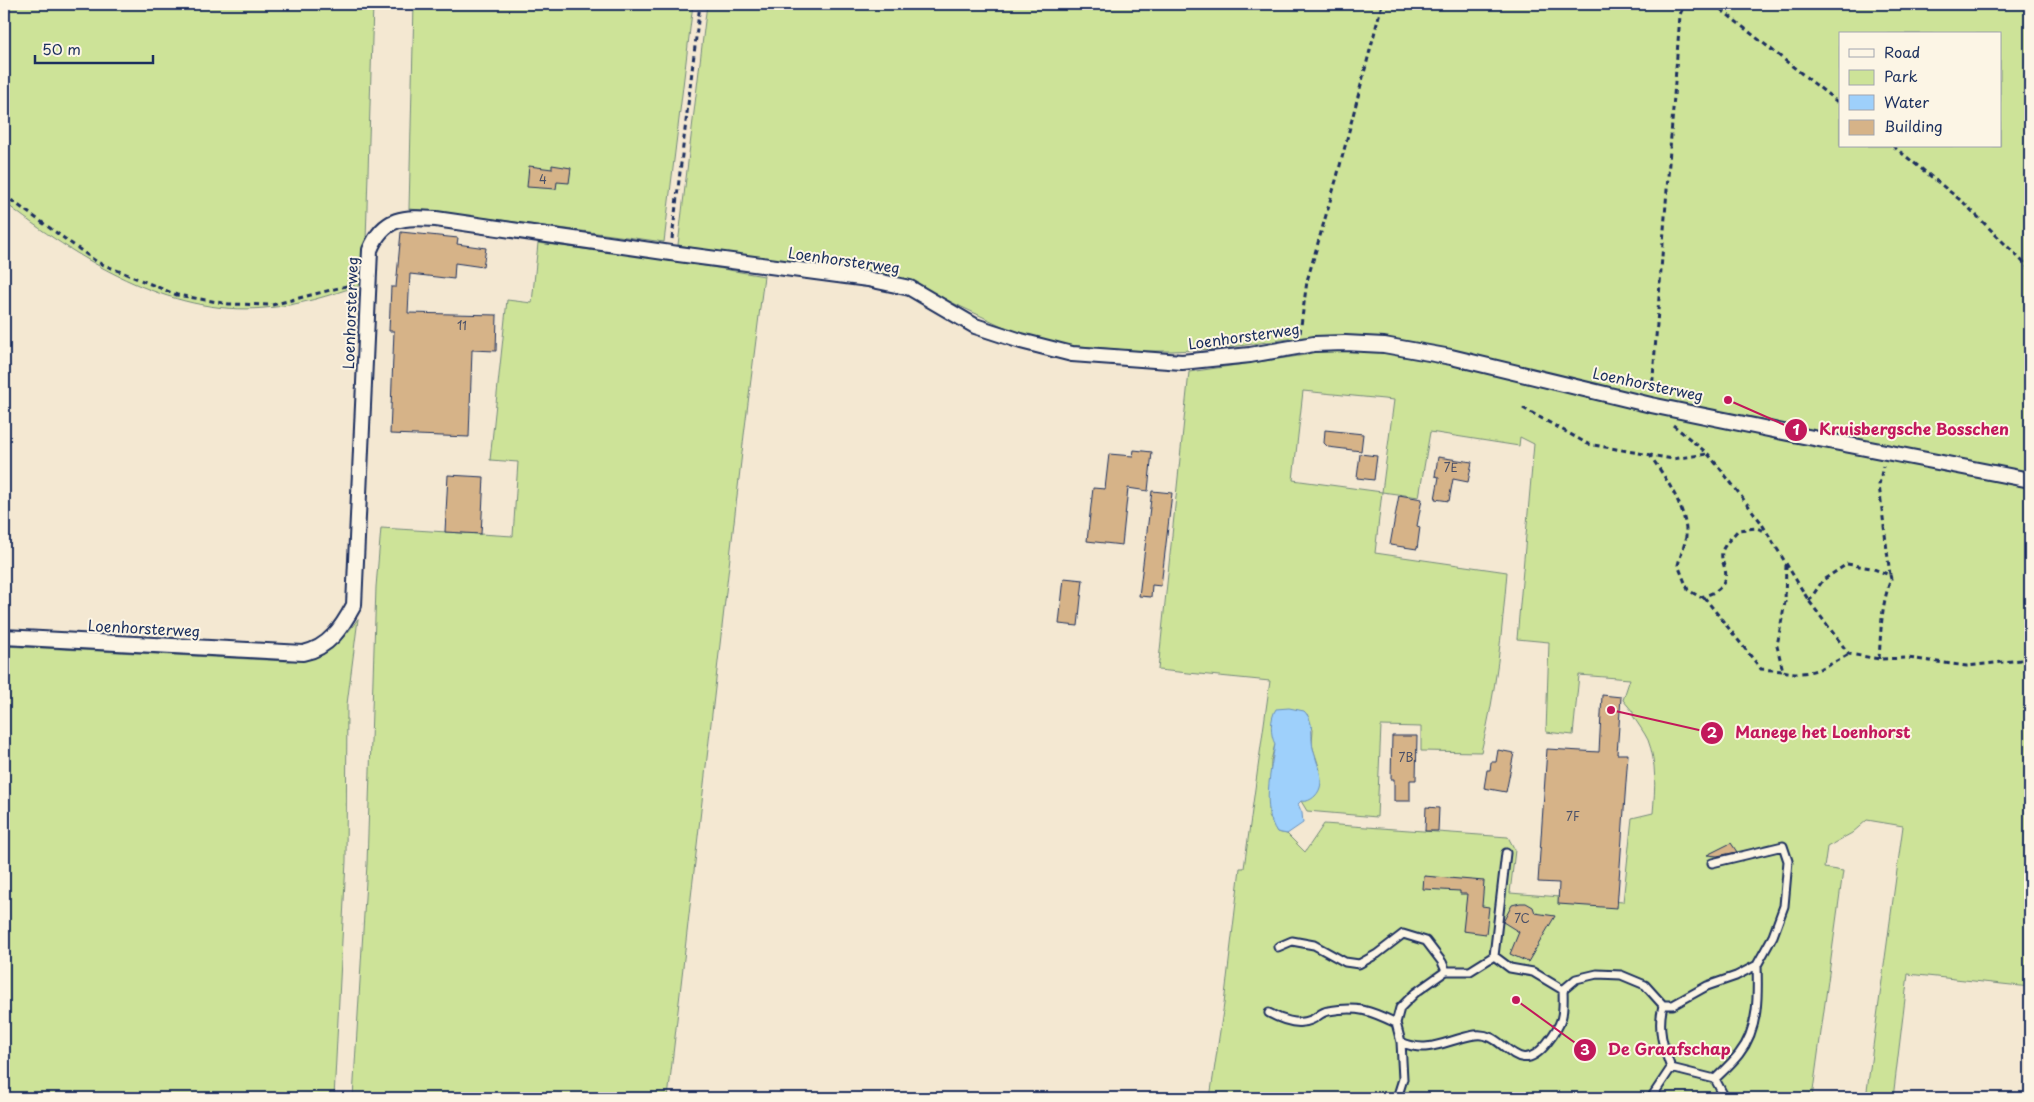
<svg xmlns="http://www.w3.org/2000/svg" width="2034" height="1102" font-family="'Playpen Sans',sans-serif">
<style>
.green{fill:#cde398;stroke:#74897b;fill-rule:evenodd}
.water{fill:#9ed0fb;stroke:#6a90bc}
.building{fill:#d6b388;stroke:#1b2f5e}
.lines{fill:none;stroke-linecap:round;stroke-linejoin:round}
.lane-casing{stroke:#1b2f5e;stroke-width:11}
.street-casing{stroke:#1b2f5e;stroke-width:18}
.path{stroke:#1b2f5e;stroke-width:3;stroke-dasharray:5 4;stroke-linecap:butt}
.lane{stroke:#fcf5e5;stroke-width:7}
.street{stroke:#fcf5e5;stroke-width:14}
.labels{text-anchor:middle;stroke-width:4;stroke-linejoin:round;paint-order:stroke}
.number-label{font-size:12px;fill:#4a5068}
.street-label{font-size:15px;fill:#1b2f5e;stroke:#fcf5e5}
.leader{fill:none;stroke:#c2185b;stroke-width:2}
.callout-dot{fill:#c2185b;stroke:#fcf5e5;stroke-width:2}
.mark-label{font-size:15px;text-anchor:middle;font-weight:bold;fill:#fff}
.callout-label{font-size:16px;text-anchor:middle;font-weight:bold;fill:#c2185b;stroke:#fcf5e5;stroke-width:4;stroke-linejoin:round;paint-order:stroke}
</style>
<rect width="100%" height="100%" fill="#f4e8d2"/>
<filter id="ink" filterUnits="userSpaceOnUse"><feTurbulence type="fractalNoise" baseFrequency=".02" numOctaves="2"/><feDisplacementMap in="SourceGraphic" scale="10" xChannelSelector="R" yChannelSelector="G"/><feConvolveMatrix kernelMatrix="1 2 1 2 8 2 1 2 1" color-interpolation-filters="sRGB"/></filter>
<g filter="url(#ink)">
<path class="green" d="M4,4H373L366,241L362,257L361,285C330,295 298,306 265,308C169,317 76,258 4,202Z
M414,4H693L664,242L433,211L409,209Z
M707,4H2030V987L1908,974L1893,1098H1866L1903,826L1867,820L1852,833L1827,847L1824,868L1843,871L1812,1098H1210L1224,1004L1240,868H1244L1270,681L1158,670L1189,372L1306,355L1317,350L1344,351L1354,342L1330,337H1303L1217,349L1172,351H1139L1067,345L1017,333L917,286L678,245ZM1840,34H2000V146H1840ZM1303,391L1394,400L1382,492L1293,480ZM1430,432L1519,446L1520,437L1534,444L1517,639L1549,642L1546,732L1573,735L1579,675L1630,679L1623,700L1633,712V716C1638,724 1644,732 1648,740C1657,763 1655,789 1653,813L1632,818L1623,902L1510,893L1515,850L1508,837L1324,824L1305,852L1287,834L1277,832L1269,815L1271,761L1275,744L1307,714L1313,730L1312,745L1320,770L1301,801L1307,811L1377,817L1381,726L1421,727V751L1481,752C1496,693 1502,633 1507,572L1375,553L1382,492L1419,497Z
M538,243L676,261L764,276L744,435L668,1098H353L367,864L376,587L381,528L513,536L518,462L490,460L507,300L532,303Z
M358,619L347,704L346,861L334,1098H4V646L286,661C324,659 336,649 358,619Z"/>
<path class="water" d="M1289,708L1304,711C1315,722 1310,734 1313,748C1316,763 1328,783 1315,796C1311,800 1306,802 1301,801L1298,804L1302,813L1303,823L1287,834L1277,832C1261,809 1271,770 1275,744C1270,735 1270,718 1276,709Z"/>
<path class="building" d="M552,165L571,168L569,183L557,182L556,189L527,187L529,166L552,169Z
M401,232L458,238L457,244L486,248L483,267L455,263L454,279L410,274L408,313L497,315L496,351L472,350L469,437L390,434L394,331H389L391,287H396Z
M1325,430L1363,434L1361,451L1328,447L1324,443Z
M1134,450L1152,452L1148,491L1128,488L1122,545L1087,541L1093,488L1105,489L1109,454L1133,456Z
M1360,454L1377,456L1374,480L1357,478Z
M1438,457L1472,462L1468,482L1453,479L1449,501L1435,499L1439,477L1435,476Z
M448,475L484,477L481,534L445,532Z
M1152,491L1172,493L1161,586L1152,585L1151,597L1139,596Z
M1399,495L1422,499L1417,526L1420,527L1417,549L1390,545Z
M1064,578L1083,580L1078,626L1059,624Z
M1602,695L1621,697L1617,754H1628L1617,908L1558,904L1559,883L1538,882L1547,749L1599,752Z
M1392,736H1417L1416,780H1410V801H1394V779H1391Z
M1498,750L1514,753L1506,792L1484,788L1487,770H1490L1491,762H1496Z
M1426,807L1439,808L1438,831H1425Z
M1731,843L1737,852L1717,856L1707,855Z
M1424,876L1484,881L1482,906L1489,907L1486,934L1463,931L1467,894H1460V891L1423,889Z
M1520,903H1526L1533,907L1535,913L1555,916L1528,962L1510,954L1519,932L1503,922L1512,905Z"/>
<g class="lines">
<g class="lane-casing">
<path id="lane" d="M1506,853L1494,956L1470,971H1446L1415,993L1400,1008L1396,1023L1401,1042C1429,1055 1448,1039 1475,1035C1505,1030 1516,1082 1547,1043C1563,1023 1564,1016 1563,990L1576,979L1597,974L1621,975L1645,985L1663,1005H1673L1707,986L1736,976L1757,965L1773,936L1784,906L1788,861L1783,846L1712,863
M1278,947L1292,941L1314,945L1345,962L1359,964L1377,954L1403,934L1426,941L1442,962L1446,971
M1494,956L1510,968L1533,972L1563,990
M1663,1005C1657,1029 1663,1046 1671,1068
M1269,1013C1280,1019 1298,1026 1311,1020C1317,1018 1321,1012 1328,1011C1358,1006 1369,1010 1396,1023
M1671,1068L1715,1079L1725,1098
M1715,1079C1723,1071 1732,1063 1739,1054C1759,1029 1758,995 1757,965
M1397,1098L1403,1079L1401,1042
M1651,1098L1671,1068"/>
</g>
<g class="street-casing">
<path id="street" d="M4,637L303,653C329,648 342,627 354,605L370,250C384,216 404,217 436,219L671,253L868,279L910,288L975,326L1021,341L1072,354L1182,362L1250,355L1314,344L1345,343L1384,345L1451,357L1651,405L1798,435L2030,480"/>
</g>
<path class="path" d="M1714,4L1840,104
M1893,146L1964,203L2030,269
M4,195L97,262L177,295L229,304L272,305L354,284
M672,239L700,4
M1300,333L1307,281L1337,177L1382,4
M1652,391L1680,15L1684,4
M1523,408L1588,444L1673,459L1708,454
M1673,425L1708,454L1722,471L1760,521L1809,601L1849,654L1879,659L1908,658L1967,666L2030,659
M1649,454C1664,475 1692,515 1685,542C1683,550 1680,557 1678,565L1688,590L1700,597C1714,594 1729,586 1725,569C1723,562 1720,556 1723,549C1726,543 1733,536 1738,530L1756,528L1765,531
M1786,565L1785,602L1777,646L1783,671C1808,678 1828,666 1849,654
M1704,597L1761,669L1783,671
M1809,601L1823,580L1847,564L1871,568L1890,575L1879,485L1883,466
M1879,659C1881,631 1881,605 1891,579L1890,575"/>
<use href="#lane" class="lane"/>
<use href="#street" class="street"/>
</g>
</g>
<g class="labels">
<g class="number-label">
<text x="543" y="184">4</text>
<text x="462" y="330">11</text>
<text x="1451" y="472">7E</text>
<text x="1406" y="762">7B</text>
<text x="1573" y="821">7F</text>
<text x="1522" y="923">7C</text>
</g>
<g class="street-label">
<text transform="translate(844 261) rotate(8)" y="5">Loenhorsterweg</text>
<text transform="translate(351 313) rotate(-88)" y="5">Loenhorsterweg</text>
<text transform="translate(1244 337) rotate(-8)" y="5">Loenhorsterweg</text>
<text transform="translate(1648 385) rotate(12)" y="5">Loenhorsterweg</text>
<text transform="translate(144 629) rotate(3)" y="5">Loenhorsterweg</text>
</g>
</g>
<path class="leader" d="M1728 400L1796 430M1611 710L1712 733M1516 1000L1585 1050"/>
<g class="callout-dot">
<circle cx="1728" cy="400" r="5"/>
<circle cx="1611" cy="710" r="5"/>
<circle cx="1516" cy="1000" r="5"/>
<circle cx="1796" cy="430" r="12"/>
<circle cx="1712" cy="733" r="12"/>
<circle cx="1585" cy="1050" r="12"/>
</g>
<g class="mark-label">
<text x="1796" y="435">1</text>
<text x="1712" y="738">2</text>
<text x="1585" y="1055">3</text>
</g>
<g class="callout-label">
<text x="1914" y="435">Kruisbergsche Bosschen</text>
<text x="1823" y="738">Manege het Loenhorst</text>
<text x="1669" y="1055">De Graafschap</text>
</g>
<rect width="2034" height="1102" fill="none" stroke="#fcf5e5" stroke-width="20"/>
<rect x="10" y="10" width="2014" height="1082" fill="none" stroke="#1b2f5e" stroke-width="2" filter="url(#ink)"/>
<rect x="1839" y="32" width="162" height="115" fill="#fcf5e5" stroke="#a2a6af"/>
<rect x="1849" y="49" width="25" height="8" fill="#fcf5e5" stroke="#a2a6af"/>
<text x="1884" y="58" font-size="15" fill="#1b2f5e">Road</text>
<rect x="1849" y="70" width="25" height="15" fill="#cde398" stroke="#a2a6af"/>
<text x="1884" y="82" font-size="15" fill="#1b2f5e">Park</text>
<rect x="1849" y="95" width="25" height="15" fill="#9ed0fb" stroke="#a2a6af"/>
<text x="1884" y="108" font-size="15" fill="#1b2f5e">Water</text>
<rect x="1849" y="120" width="25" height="15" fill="#d6b388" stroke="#a2a6af"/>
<text x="1884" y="132" font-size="15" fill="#1b2f5e">Building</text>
<path d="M35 55v8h118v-8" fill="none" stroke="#1b2f5e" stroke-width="2.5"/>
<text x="42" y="55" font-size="15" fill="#1b2f5e" stroke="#fcf5e5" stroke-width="4" paint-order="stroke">50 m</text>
</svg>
